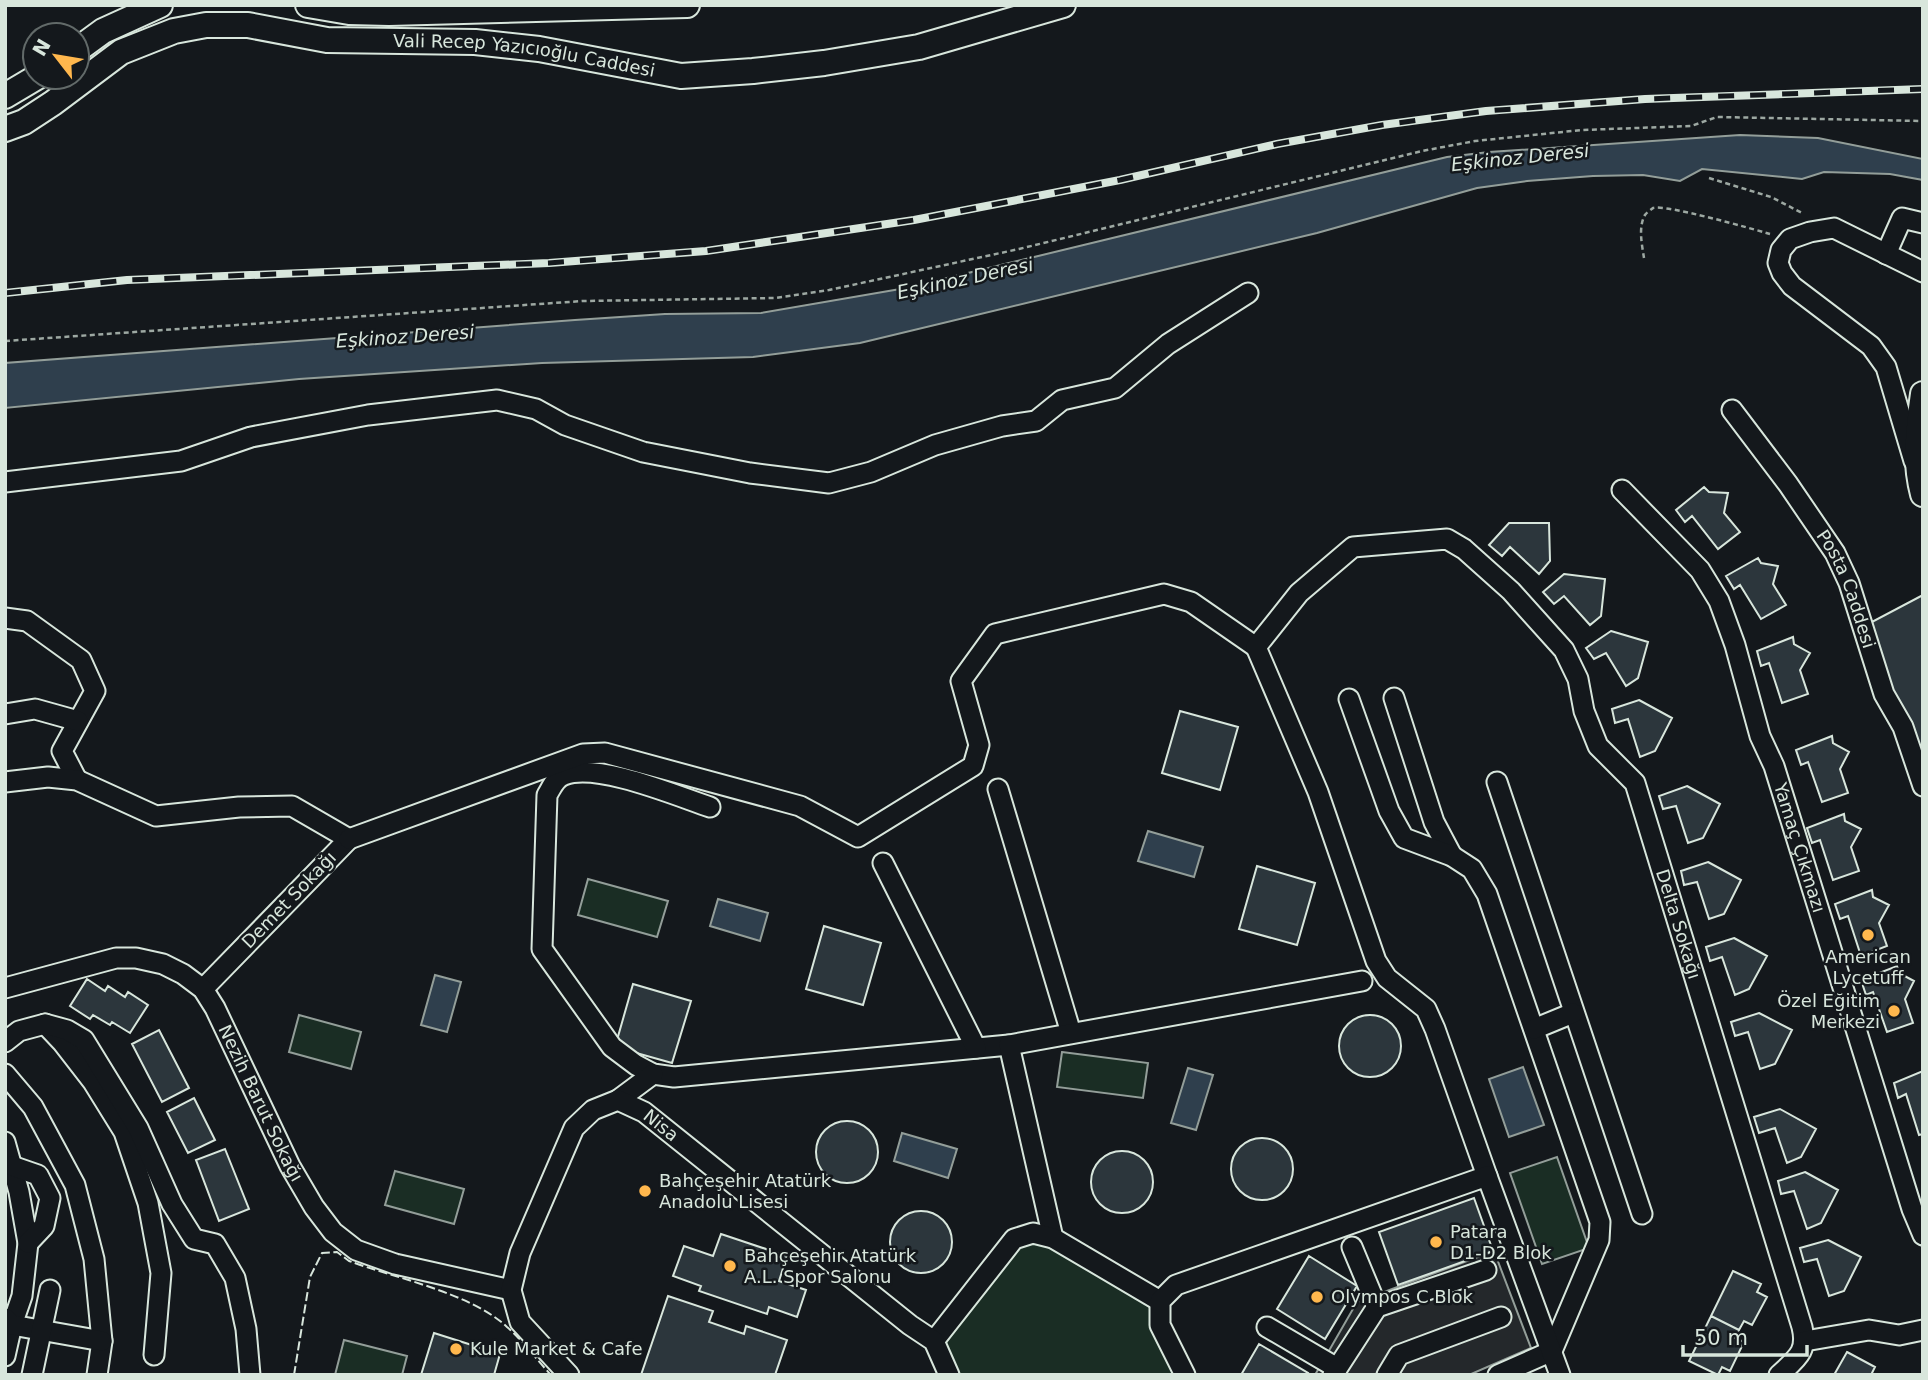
<svg xmlns="http://www.w3.org/2000/svg" width="1928" height="1380" font-family="'DejaVu Sans',sans-serif">
<style>
.green{fill:#1a2d24;stroke:#939e99;stroke-width:2}
.parking{fill:#24282b;stroke:#939e99;stroke-width:2}
.water{fill:#2f3f4d;stroke:#939e99;stroke-width:2}
.building{fill:#2c363c;stroke:#d8e6dc;stroke-width:2}
.lines{fill:none;stroke-linecap:round;stroke-linejoin:round}
.minor-casing{stroke:#d8e6dc;stroke-width:23}
.major-casing{stroke:#d8e6dc;stroke-width:28}
.path{stroke:#9da8a2;stroke-width:2.5;stroke-dasharray:5 3.5;stroke-linecap:butt}
.minor{stroke:#14181c;stroke-width:19}
.major{stroke:#14181c;stroke-width:24}
.rail-casing{stroke:#d8e6dc;stroke-width:8}
.rail{stroke:#14181c;stroke-width:5;stroke-dasharray:16;stroke-linecap:butt}
.fence{stroke:#d8e6dc;stroke-width:2;stroke-dasharray:9 3.5;stroke-linecap:butt}
.poi-dot{fill:#ffb74d;stroke:#14181c;stroke-width:2.5}
.labels{text-anchor:middle;stroke-width:5;stroke-linejoin:round;paint-order:stroke}
.street-label{font-size:18px;fill:#d8e6dc;stroke:#14181c}
.poi-label{font-size:18px;fill:#d8e6dc;stroke:#14181c;text-anchor:start}
.water-label{font-size:19px;font-style:italic;fill:#d8e6dc;stroke:#14181c}
</style>
<rect width="100%" height="100%" fill="#14181c"/>
<path class="green" d="M588,879L668,901L657,937L578,915Z
M299,1015L361,1032L351,1069L289,1052Z
M1062,1052L1148,1063L1143,1098L1057,1087Z
M1557,1157L1589,1248L1542,1264L1510,1173Z
M395,1171L464,1189L454,1224L385,1205Z
M1033,1233L1160,1301L1185,1375H949L934,1341L950,1319Z
M344,1340L407,1356L402,1375H335Z"/>
<path class="parking" d="M1494,1251L1531,1348L1469,1375H1315L1357,1302Z"/>
<path class="water" d="M1740,135L1818,138L1923,159V180L1890,174L1824,172L1802,179L1702,169L1680,181L1643,175L1593,176L1527,181L1477,188L1317,233L860,343L753,357L542,363L299,379L5,408V363L575,320L665,314L761,313L906,288L1447,157L1489,152Z
M1148,831L1203,847L1194,877L1138,861Z
M718,899L768,913L760,941L710,926Z
M435,975L461,982L447,1032L421,1025Z
M1523,1067L1544,1125L1509,1137L1489,1079Z
M1188,1068L1213,1075L1196,1130L1171,1123Z
M902,1133L957,1149L948,1178L894,1161Z"/>
<path class="building" d="M1704,487L1709,492L1728,493L1724,513L1740,532L1718,549L1692,516L1685,522L1676,510Z
M1509,523H1549L1550,561L1539,574L1510,547L1502,556L1489,545Z
M1758,558L1761,563L1778,566L1773,584L1786,605L1761,619L1740,585L1734,589L1726,576Z
M1564,574L1605,579L1601,616L1590,625L1564,596L1554,604L1543,592Z
M1923,595V773L1868,624Z
M1611,631L1648,642L1638,678L1626,686L1606,653L1594,659L1586,648Z
M1793,637L1794,644L1810,653L1800,670L1808,694L1782,703L1769,663L1761,666L1757,651Z
M1639,700L1672,718L1655,751L1640,757L1628,719L1615,723L1612,709Z
M1180,711L1238,727L1220,790L1162,773Z
M1832,736L1833,743L1849,752L1840,769L1848,793L1822,802L1808,762L1801,765L1796,750Z
M1687,786L1720,804L1703,838L1688,843L1676,806L1663,809L1659,796Z
M1844,814L1845,821L1861,829L1851,847L1859,871L1833,880L1820,840L1812,843L1807,828Z
M1708,862L1741,880L1724,914L1709,919L1697,882L1684,885L1681,871Z
M1257,866L1315,883L1297,945L1239,929Z
M1872,890L1873,897L1889,905L1879,923L1887,946L1861,956L1848,916L1840,919L1835,904Z
M824,926L881,943L863,1005L806,989Z
M1734,938L1767,956L1749,989L1735,995L1722,957L1710,961L1706,947Z
M1897,966L1899,973L1914,981L1905,999L1913,1023L1887,1032L1873,992L1866,995L1861,980Z
M87,979L105,991L108,986L125,997L128,992L148,1005L130,1033L112,1022L110,1025L93,1015L90,1019L70,1006Z
M633,984L691,1001L672,1063L615,1047Z
M1759,1013L1792,1030L1775,1064L1760,1069L1748,1032L1735,1036L1731,1022Z
M1339 1046a31 31 0 1 1 62 0a31 31 0 1 1-62 0Z
M159,1030L189,1088L162,1102L132,1044Z
M1923,1071V1134L1919,1135L1906,1094L1898,1098L1894,1083Z
M194,1098L215,1140L188,1153L167,1112Z
M1780,1109L1816,1129L1801,1157L1787,1163L1775,1128L1759,1133L1754,1117Z
M816 1152a31 31 0 1 1 62 0a31 31 0 1 1-62 0Z
M1231 1169a31 31 0 1 1 62 0a31 31 0 1 1-62 0Z
M225,1149L249,1209L219,1221L196,1160Z
M1091 1182a31 31 0 1 1 62 0a31 31 0 1 1-62 0Z
M1805,1172L1838,1190L1821,1223L1807,1229L1794,1191L1781,1194L1778,1181Z
M1474,1198L1493,1251L1398,1285L1379,1232Z
M890 1242a31 31 0 1 1 62 0a31 31 0 1 1-62 0Z
M721,1234L787,1256L779,1281L806,1290L797,1317L769,1307L767,1314L699,1291L701,1286L673,1276L684,1246L713,1256Z
M1828,1240L1861,1257L1844,1291L1829,1296L1817,1259L1804,1262L1800,1248Z
M1309,1256L1357,1286L1325,1339L1277,1309Z
M1733,1271L1761,1284L1757,1292L1767,1297L1752,1325L1744,1321L1739,1330L1711,1316Z
M668,1296L713,1311L709,1322L744,1334L746,1326L787,1340L775,1375H641Z
M1711,1316L1739,1330L1735,1338L1744,1342L1730,1371L1722,1367L1718,1375L1689,1361Z
M434,1333L500,1354L494,1375H421Z
M1259,1344L1308,1373L1307,1375H1241Z
M1847,1352L1875,1367L1871,1375H1834Z"/>
<g class="lines">
<g class="minor-casing">
<g id="minor">
<path d="M1886,254L1902,218L1923,223"/>
<path id="s1" d="M1732,410L1788,484L1835,553L1849,583L1884,694L1903,727L1923,786"/>
<path d="M1914,461L1886,367L1871,346L1792,286L1782,273L1778,263L1781,250L1790,239L1810,232L1834,228L1923,272"/>
<path d="M5,482L181,461L251,437L368,415L497,400L536,409L565,425L643,452L750,473L829,483L871,472L935,445L1002,426L1036,421L1062,400L1115,388L1168,344L1248,293"/>
<path id="s2" d="M1622,490L1700,570L1719,601L1735,645L1760,736L1774,766L1912,1209L1923,1235"/>
<path d="M5,618L27,621L81,660L95,691L62,751L77,780"/>
<path d="M1394,698L1434,822L1452,856"/>
<path d="M1349,699L1389,811L1404,838L1452,856L1472,869L1487,894L1600,1222L1599,1240L1552,1351L1498,1375"/>
<path d="M5,714L35,709L78,721"/>
<path d="M5,782L48,777L77,780L156,816L239,807L292,806L349,839L203,989"/>
<path d="M1497,782L1642,1214"/>
<path d="M998,789L1071,1033"/>
<path d="M710,807C677,796 597,762 564,775C555,778 552,787 547,795L542,949L612,1047L636,1065L653,1074L674,1077L1009,1045"/>
<path d="M349,839L583,754L605,753L800,806L858,837L973,766L979,745L961,681L995,634L1164,594L1191,602L1256,647"/>
<path d="M883,863L976,1048"/>
<path id="s3" d="M5,988L116,958H136L163,964L183,974L203,989L215,1008L290,1166L314,1207L333,1232L356,1250L395,1264L511,1290"/>
<path d="M45,1024L62,1042L93,1082L124,1132L148,1203L161,1273L154,1355"/>
<path d="M1534,1029L1573,1013"/>
<path d="M5,1042L19,1031L45,1024L67,1030L84,1040L138,1128L172,1204L194,1239L215,1244L235,1278L246,1329L250,1375"/>
<path d="M5,1074L33,1107L75,1185L94,1259L102,1341L97,1375"/>
<path d="M618,1100L653,1074"/>
<path d="M5,1142L19,1192L28,1243L22,1296L12,1325L5,1356"/>
<path d="M12,1166L38,1175L50,1198L44,1226L28,1243"/>
<path id="s4" d="M1487,1176L1435,1029L1426,1009L1387,978L1376,961L1318,792L1256,647L1299,593L1353,547L1447,539L1464,549L1511,591L1564,650L1578,679L1584,711L1598,746L1635,783L1802,1327C1808,1352 1797,1358 1779,1375"/>
<path d="M1053,1238L1009,1045L1362,981"/>
<path d="M1352,1247L1377,1307"/>
<path d="M5,1318L12,1325L102,1341"/>
<path d="M1267,1327L1337,1368"/>
<path d="M934,1341L1014,1239L1033,1233L1053,1238L1160,1301"/>
<path d="M1805,1341L1869,1330L1899,1335L1923,1330"/>
<path d="M32,1375L50,1290"/>
<path id="s5" d="M569,1375L520,1322L511,1290L520,1253L574,1128L593,1110L618,1100L644,1112L910,1325L934,1341L949,1375"/>
<path d="M1185,1375L1160,1325V1301L1176,1285L1487,1176L1560,1375"/>
<path d="M1333,1375L1377,1307L1486,1270"/>
<path d="M1387,1375L1399,1355L1501,1317"/>
</g>
</g>
<g class="major-casing">
<g id="major">
<path d="M308,5L349,12L389,13L687,5"/>
<path d="M77,50L103,31L160,5"/>
<path d="M5,96L37,77"/>
<path id="s6" d="M5,129L24,122L53,103L121,52L174,31L206,25H248L327,40L475,42L539,49L681,76L753,71L824,63L919,47L1063,5"/>
<path d="M1923,394C1918,428 1914,461 1923,494"/>
</g>
</g>
<path class="path" d="M1709,178L1771,197L1804,214
M1644,258C1642,245 1638,227 1645,215C1645,214 1653,208 1653,208C1665,204 1753,229 1770,234
M5,341L583,301L775,298L829,290L1019,249L1422,151L1475,141L1582,130L1691,126L1717,117L1923,121"/>
<use href="#minor" class="minor"/>
<use href="#major" class="major"/>
<g class="rail-casing">
<path id="rail" d="M5,293L127,280L549,263L706,251L914,220L1120,180L1277,144L1382,125L1486,111L1645,99L1923,89"/>
</g>
<use href="#rail" class="rail"/>
<path class="fence" d="M294,1375L310,1277L322,1253L337,1252L349,1261C395,1278 471,1293 507,1327C523,1341 536,1359 551,1375"/>
</g>
<g class="poi-dot">
<circle cx="1868" cy="935" r="7"/>
<circle cx="1894" cy="1011" r="7"/>
<circle cx="645" cy="1191" r="7"/>
<circle cx="1436" cy="1242" r="7"/>
<circle cx="730" cy="1266" r="7"/>
<circle cx="1317" cy="1297" r="7"/>
<circle cx="456" cy="1349" r="7"/>
</g>
<g class="labels">
<g class="street-label">
<text dy="6" stroke="none"><textPath href="#s6" startOffset="550">Vali Recep Yazıcıoğlu Caddesi</textPath></text>
<text dy="6" stroke="none"><textPath href="#s1" startOffset="214">Posta Caddesi</textPath></text>
<text dy="6" stroke="none"><textPath href="#s2" startOffset="408">Yamaç Çıkmazı</textPath></text>
<text transform="translate(289 900) rotate(-46)" y="6">Demet Sokağı</text>
<text dy="6" stroke="none"><textPath href="#s4" startOffset="1283">Delta Sokağı</textPath></text>
<text dy="6" stroke="none"><textPath href="#s3" startOffset="338">Nezih Barut Sokağı</textPath></text>
<text dy="6" stroke="none"><textPath href="#s5" startOffset="383">Nisa</textPath></text>
</g>
<g class="poi-label">
<text x="1868" y="963" text-anchor="middle">American<tspan x="1868" dy="21">Lycetuff</tspan></text>
<text x="1880" y="1007" text-anchor="end">Özel Eğitim<tspan x="1880" dy="21">Merkezi</tspan></text>
<text x="659" y="1187">Bahçeşehir Atatürk<tspan x="659" dy="21">Anadolu Lisesi</tspan></text>
<text x="1450" y="1238">Patara<tspan x="1450" dy="21">D1-D2 Blok</tspan></text>
<text x="744" y="1262">Bahçeşehir Atatürk<tspan x="744" dy="21">A.L. Spor Salonu</tspan></text>
<text x="1331" y="1303">Olympos C Blok</text>
<text x="470" y="1355">Kule Market &amp; Cafe</text>
</g>
<g class="water-label">
<text transform="translate(1520 157) rotate(-6)" y="7">Eşkinoz Deresi</text>
<text transform="translate(965 278) rotate(-12)" y="7">Eşkinoz Deresi</text>
<text transform="translate(405 336) rotate(-4)" y="7">Eşkinoz Deresi</text>
</g>
</g>
<rect width="1928" height="1380" fill="none" stroke="#d8e6dc" stroke-width="14"/>
<g transform="translate(56 56) rotate(301)"><circle r="33" fill="#14181c" stroke="#626a69" stroke-width="2"/>
<path d="M0-5L12 26L0 18L-12 26Z" fill="#ffb74d"/>
<text y="-10" font-size="19" font-weight="bold" text-anchor="middle" fill="#d8e6dc">N</text>
</g>
<path d="M1683 1345v10h124v-10" fill="none" stroke="#d8e6dc" stroke-width="3.5"/>
<text x="1694" y="1345" font-size="21" fill="#d8e6dc" stroke="#14181c" stroke-width="5" paint-order="stroke">50 m</text>
</svg>
